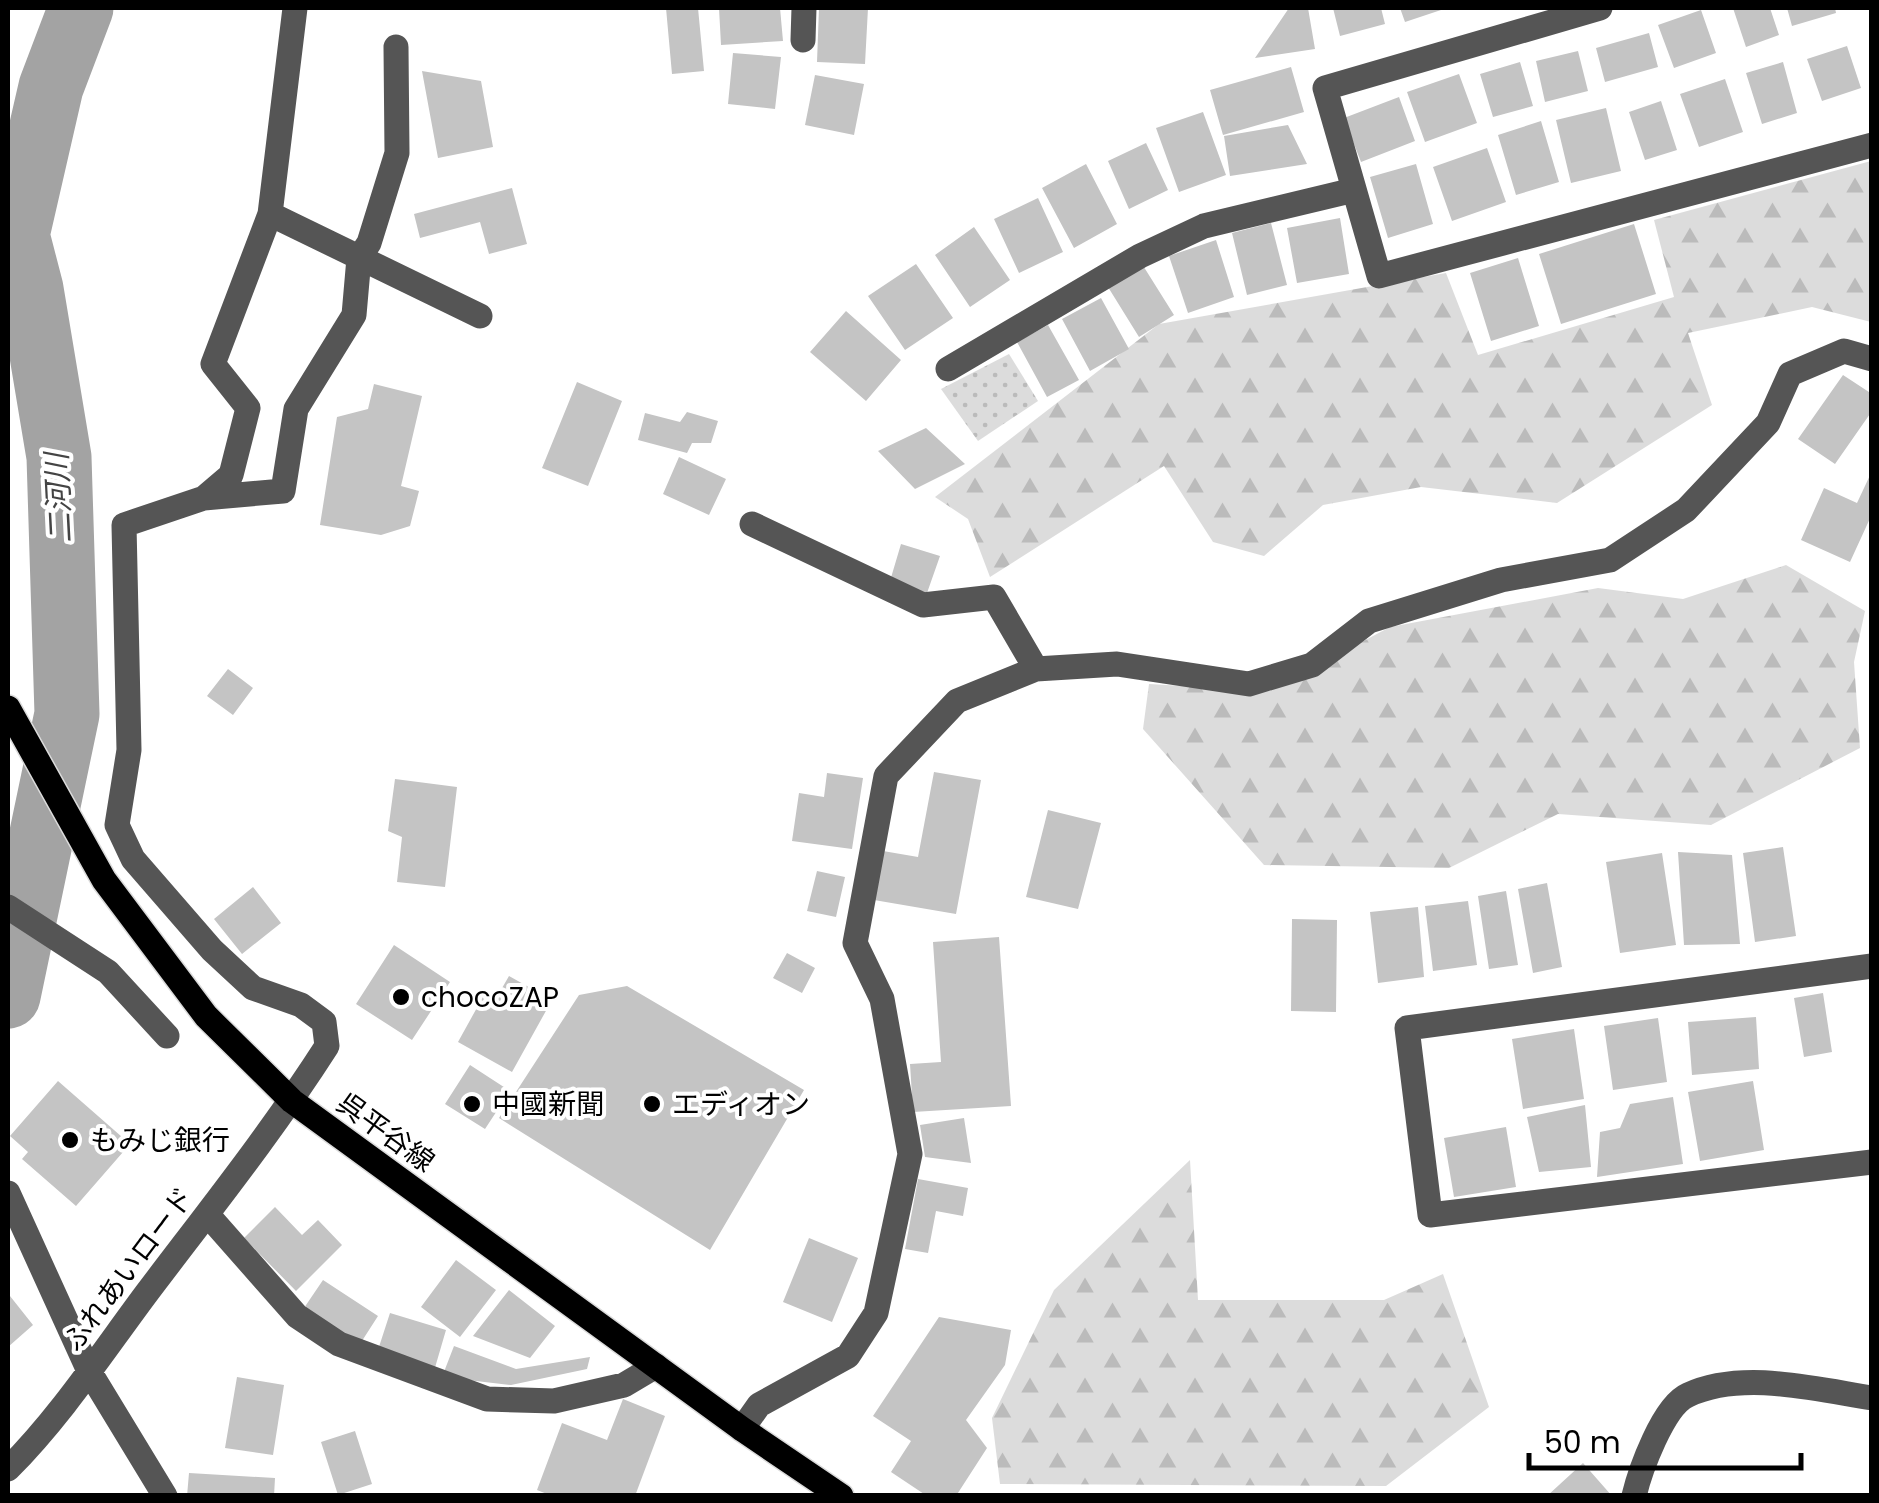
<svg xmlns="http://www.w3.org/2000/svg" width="1879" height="1503" font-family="Poppins,'Noto Sans JP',sans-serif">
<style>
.forest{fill:url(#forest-firs)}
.park{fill:url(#park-dots)}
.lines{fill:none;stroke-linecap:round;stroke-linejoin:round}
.river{stroke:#a3a3a3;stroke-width:65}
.building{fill:#c4c4c4}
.major-casing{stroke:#dbdbdb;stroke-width:28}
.minor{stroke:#555;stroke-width:25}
.major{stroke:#000;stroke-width:25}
.poi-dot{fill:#000;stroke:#fff;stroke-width:4}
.labels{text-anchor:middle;stroke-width:8;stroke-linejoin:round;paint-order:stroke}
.poi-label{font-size:28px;fill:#000;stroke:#fff;text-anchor:start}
.street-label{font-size:28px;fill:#000;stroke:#fff}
.water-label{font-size:30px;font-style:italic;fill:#444;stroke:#fff}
</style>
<defs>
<pattern id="forest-firs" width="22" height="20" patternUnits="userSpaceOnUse" patternTransform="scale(2.5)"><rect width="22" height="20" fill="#dcdcdc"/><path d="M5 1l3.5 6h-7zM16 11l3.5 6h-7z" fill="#bbb"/></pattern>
<pattern id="park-dots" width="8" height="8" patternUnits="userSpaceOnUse" patternTransform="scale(2.5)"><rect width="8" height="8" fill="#dcdcdc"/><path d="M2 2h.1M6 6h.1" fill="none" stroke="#bbb" stroke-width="1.8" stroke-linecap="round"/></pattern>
</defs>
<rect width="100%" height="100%" fill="#fff"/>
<path class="forest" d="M1871,161V322L1812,307L1688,333L1712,405L1557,503L1421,487L1323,505L1264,556L1213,542L1164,466L990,577L968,519L935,497L1159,324L1446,273L1478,355L1674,297L1654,220Z
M1786,565L1865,611L1854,662L1860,748L1711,825L1558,814L1449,868L1264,865L1143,729L1149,684L1269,691L1390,627L1598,588L1683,599Z
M1190,1160L1198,1300H1384L1443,1274L1489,1407L1386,1486L1000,1484L992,1418L1054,1290Z"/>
<path class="park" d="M1009,354L1038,401L978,441L941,389Z"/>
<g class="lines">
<path class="river" d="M8,996L67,714L59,457L31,289L17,235L51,87L81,8"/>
</g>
<path class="building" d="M666,8H698L704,71L672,74Z
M719,8H780L783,41L721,45Z
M819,8H868L865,64L817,62Z
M1289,8H1308L1315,49L1255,58Z
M1333,8H1381L1385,24L1340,36Z
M1400,8H1447L1405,22Z
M1733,8H1770L1779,35L1746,47Z
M1787,8H1835L1836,13L1792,26Z
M1701,10L1716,53L1674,68L1658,25Z
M1649,33L1658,67L1605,82L1596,48Z
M1847,46L1861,88L1822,101L1807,59Z
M1578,51L1588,91L1545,102L1536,61Z
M733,53L781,57L775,109L728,104Z
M1520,62L1533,106L1493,117L1480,74Z
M1783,62L1797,113L1762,124L1746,73Z
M1291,67L1304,112L1223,135L1210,90Z
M422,71L481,81L493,147L438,158Z
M1459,74L1477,123L1425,142L1407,92Z
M815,75L864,84L854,135L805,125Z
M1725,79L1743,132L1699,147L1680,94Z
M1399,97L1415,141L1361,162L1344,118Z
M1661,101L1677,150L1645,160L1629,112Z
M1606,108L1621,171L1571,183L1556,120Z
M1203,112L1226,175L1179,192L1156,128Z
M1541,121L1559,182L1516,195L1498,135Z
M1288,125L1307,164L1230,176L1224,136Z
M1146,143L1168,190L1129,209L1108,161Z
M1487,148L1506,202L1452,221L1433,167Z
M1086,164L1117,224L1074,248L1042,188Z
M1416,164L1433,224L1388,238L1370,177Z
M512,188L527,244L489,254L480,222L420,238L414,214Z
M1038,198L1063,252L1019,273L994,219Z
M1340,218L1349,274L1297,283L1287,228Z
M1271,223L1287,285L1247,295L1232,233Z
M1634,224L1656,294L1561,324L1539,254Z
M974,227L1010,280L970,307L935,255Z
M1216,240L1234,297L1188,313L1169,256Z
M1518,258L1539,326L1491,341L1470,273Z
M916,264L953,318L905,350L868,296Z
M1142,264L1174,315L1139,337L1108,287Z
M1101,298L1129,349L1090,371L1062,319Z
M846,311L901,360L866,401L810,352Z
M1048,325L1079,380L1047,397L1017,342Z
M1843,375L1872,394V411L1835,464L1798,439Z
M577,382L622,401L588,486L542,468Z
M374,384L422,396L401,486L419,491L410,526L381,535L320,525L337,417L368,409Z
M687,412L718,421L711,443H692L687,453L638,440L645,413L680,422Z
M926,428L965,464L915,489L878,451Z
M679,457L726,479L709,515L663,494Z
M1872,471V514L1850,562L1801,540L1824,488L1857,503Z
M901,544L940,556L927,593L890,581Z
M228,669L253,688L233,715L207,696Z
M934,772L981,780L956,914L874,900L883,851L918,857Z
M827,773L863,778L852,849L792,841L799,793L824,797Z
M395,779L457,787L445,887L397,882L402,837L388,831Z
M1048,810L1101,823L1078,909L1026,897Z
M1783,847L1796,936L1755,942L1743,853Z
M1678,852L1732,855L1740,944L1684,945Z
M1662,853L1676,945L1620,953L1606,862Z
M817,871L845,877L836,917L807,911Z
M1547,883L1562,967L1533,973L1518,889Z
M253,887L281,923L242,954L214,919Z
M1506,891L1518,965L1489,969L1478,896Z
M1468,901L1477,965L1433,971L1425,906Z
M1418,907L1424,977L1378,983L1370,912Z
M1292,919L1337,920L1336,1012L1291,1011Z
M999,937L1011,1106L913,1112L910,1064L941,1062L933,942Z
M394,945L450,982L412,1040L356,1004Z
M787,953L815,968L802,993L773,978Z
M509,976L552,1000L512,1072L458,1042L484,995L494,1002Z
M627,986L804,1090L710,1250L499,1118L579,995Z
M1823,993L1832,1052L1804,1057L1794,998Z
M1756,1017L1759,1069L1692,1075L1688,1022Z
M1658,1018L1667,1082L1613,1090L1604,1026Z
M1574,1029L1584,1099L1523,1109L1512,1039Z
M470,1065L510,1091L485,1129L445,1104Z
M58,1081L130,1144L76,1206L22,1159L28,1152L10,1136Z
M1753,1081L1764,1150L1700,1161L1688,1092Z
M1673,1097L1683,1164L1597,1177L1600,1132L1620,1128L1630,1104Z
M1585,1105L1591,1167L1539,1172L1527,1117Z
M964,1118L971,1163L925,1157L920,1125Z
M1506,1127L1516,1187L1454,1197L1444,1138Z
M918,1179L968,1188L963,1216L936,1211L928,1253L905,1249Z
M275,1207L302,1235L318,1220L342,1245L296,1291L244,1238Z
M809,1238L858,1258L832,1322L783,1302Z
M456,1260L496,1290L460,1337L421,1307Z
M323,1280L378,1316L360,1344L304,1308Z
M509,1290L555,1326L530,1358L473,1336Z
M10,1296L33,1325L8,1347V1297Z
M390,1313L446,1330L434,1371L377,1353Z
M939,1317L1011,1330L1005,1365L966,1420L987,1448L956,1496H927L891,1472L911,1441L873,1416Z
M454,1346L516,1369L590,1357L587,1369L511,1385L442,1377Z
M237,1377L284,1385L273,1455L225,1448Z
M623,1399L665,1416L635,1496H552L537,1490L562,1423L607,1440Z
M355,1431L372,1484L338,1495L321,1442Z
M1583,1463L1612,1496H1547Z
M189,1473L275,1478L274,1496H187Z"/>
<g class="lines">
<g class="major-casing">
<path id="major" d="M8,708L104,880L206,1016L292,1101L742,1429L841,1496"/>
</g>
<path class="minor" d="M1600,8L1325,88L1379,276L1872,145
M803,40L804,8
M270,214L480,316
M948,369L1140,256L1204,226L1354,190
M204,498L231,475L248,408L213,364L270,214L295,8
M752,524L923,605L994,597L1036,669
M8,907L108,972L167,1036
M1872,966L1407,1028L1430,1215L1872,1162
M8,1193L89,1371L165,1496
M207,1214L297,1316L339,1344L487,1399L554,1401L624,1385L656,1366
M742,1429L759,1405L848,1356L876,1313L910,1154L882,999L855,943L886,776L957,701L1036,669L1117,664L1249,684L1312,665L1369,621L1501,580L1610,560L1686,510L1768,423L1790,374L1844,351L1872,359
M8,1469C60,1417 102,1353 146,1294C208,1212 272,1132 327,1046L324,1022L301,1005L253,988L212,950L133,859L117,825L129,750L124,525L204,498L283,491L296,409L354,315L359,258L369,243L397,153L396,47
M1634,1496C1640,1471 1663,1406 1688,1395C1742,1370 1815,1389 1872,1398"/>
<use href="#major" class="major"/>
</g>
<g class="poi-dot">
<circle cx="401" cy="997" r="10"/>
<circle cx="472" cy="1104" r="10"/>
<circle cx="652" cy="1104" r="10"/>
<circle cx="70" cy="1140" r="10"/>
</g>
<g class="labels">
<g class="poi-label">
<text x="421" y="1007">chocoZAP</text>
<text x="492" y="1114">中國新聞</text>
<text x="672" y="1114">エディオン</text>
<text x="90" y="1150">もみじ銀行</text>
</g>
<g class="street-label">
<text transform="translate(386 1132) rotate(36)" y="10">呉平谷線</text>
<text transform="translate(128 1269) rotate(-53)" y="10">ふれあいロード</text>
</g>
<g class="water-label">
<text transform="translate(59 498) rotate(-93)" y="10">二河川</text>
</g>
</g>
<rect width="1879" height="1503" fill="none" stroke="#000000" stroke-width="20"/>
<path d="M1529 1453v15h272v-15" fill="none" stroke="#000000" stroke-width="5"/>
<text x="1544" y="1453" font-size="30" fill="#000000" stroke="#ffffff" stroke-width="8" paint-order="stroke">50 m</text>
</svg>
